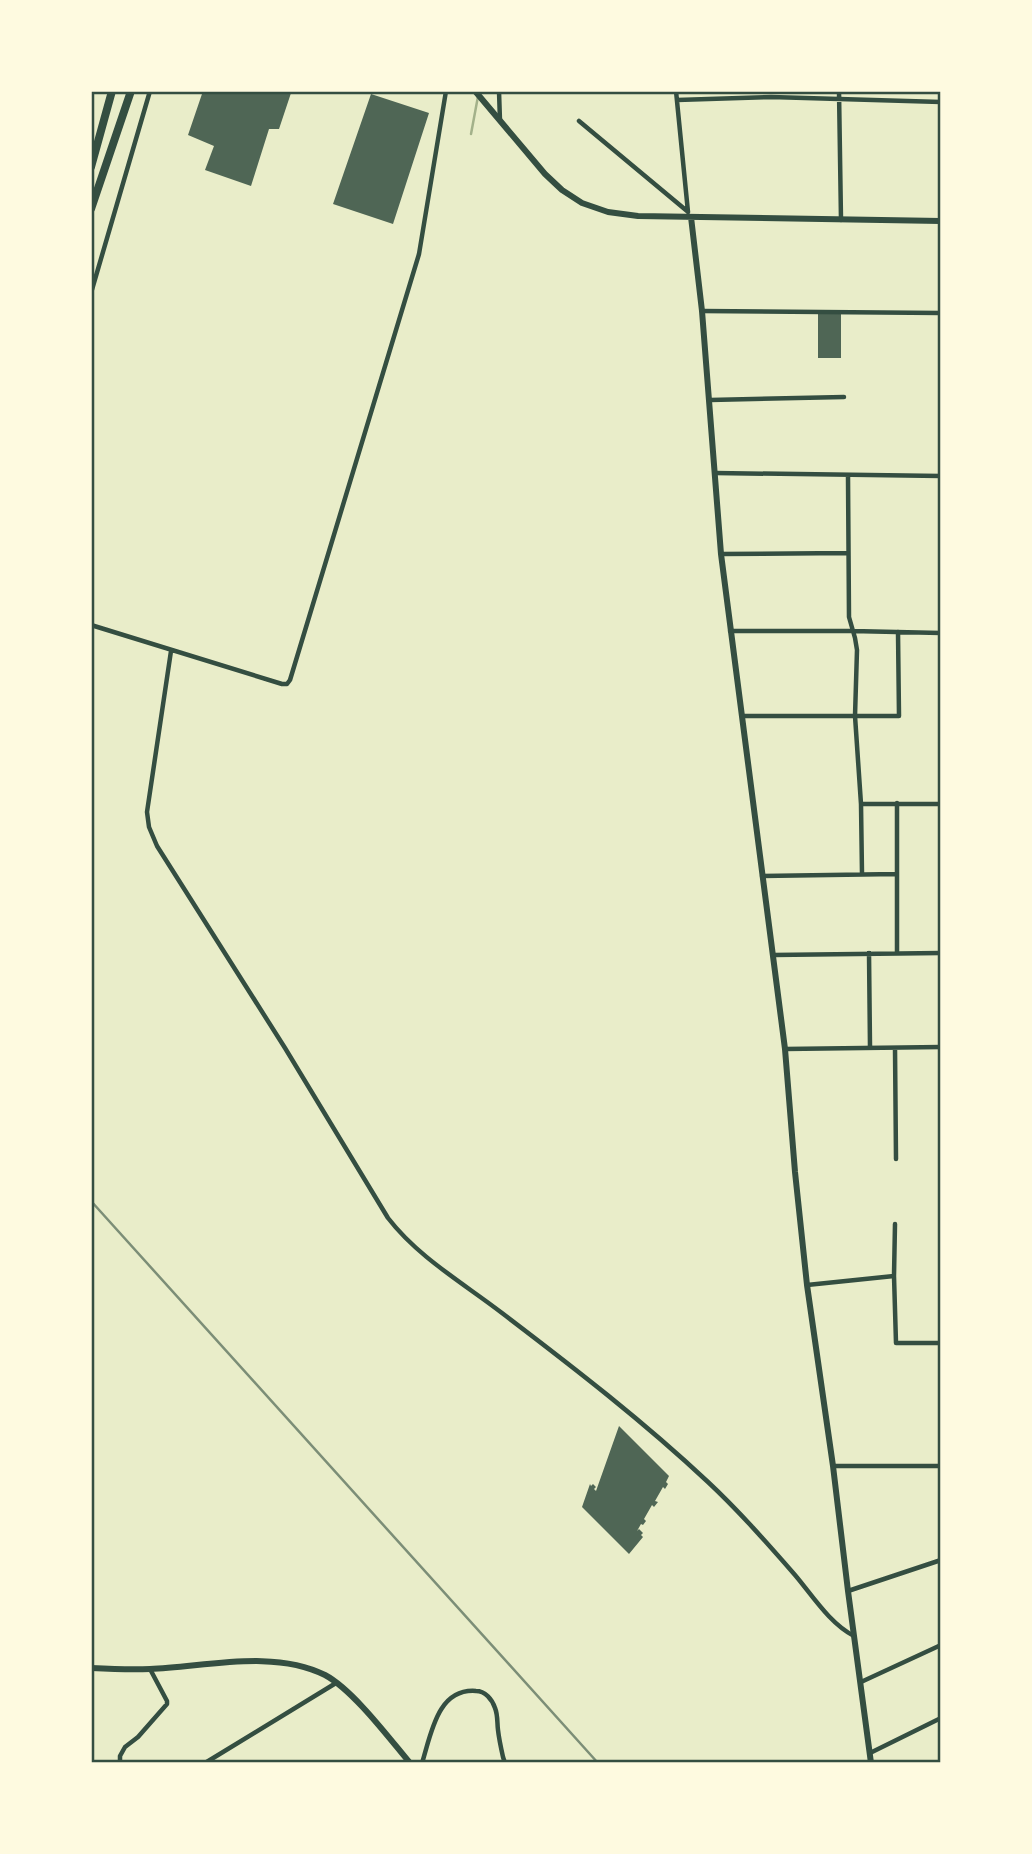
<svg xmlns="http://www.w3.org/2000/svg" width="1032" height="1854" font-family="'Asap Condensed',sans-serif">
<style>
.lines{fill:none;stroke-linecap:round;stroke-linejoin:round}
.stream{stroke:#a3b18a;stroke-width:2.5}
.building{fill:#4f6655}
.minor{stroke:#344e41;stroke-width:4.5}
.tertiary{stroke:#344e41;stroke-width:6}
.trunk{stroke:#344e41;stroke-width:8}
.rail{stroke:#7c8e77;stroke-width:2.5}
.neatline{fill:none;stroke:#344e41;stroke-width:2.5}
</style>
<rect width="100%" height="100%" fill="#e9edc9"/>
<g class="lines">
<path class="stream" d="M471,134L479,91"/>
</g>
<path class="building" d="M203,91H286L291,93L279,129H269L251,186L205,170L214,146L188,135Z
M371,94L429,113L393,224L333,204Z
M818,314H841V358H818Z
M619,1426L669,1476L666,1482L668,1484L665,1489L663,1487L655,1501L658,1502L654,1507L652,1505L644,1519L646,1521L643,1525L641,1524L637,1531L639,1529L643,1533L641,1535L643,1537L629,1554L582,1507L590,1484L591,1486L593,1484L596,1487L594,1489L596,1491Z"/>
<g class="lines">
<path class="minor" d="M499,91L500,121
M676,91L688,212
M839,91L841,220
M677,100L771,97L941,102
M579,121L687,211
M91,293L150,91
M702,311L941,313
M710,400L844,397
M715,473L941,476
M848,476L849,617L855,638L857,650L855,716L861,804L862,874
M721,554L848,553
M91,625L282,684H287L290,680L419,254L446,91
M730,631H852L941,633
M171,651L147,812L149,827L157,846L285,1048L388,1218C418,1257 463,1283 502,1313C573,1367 643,1421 708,1482C739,1511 767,1543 795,1575C812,1595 830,1624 854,1636
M742,716H899L898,632
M861,804H941
M762,876L897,874
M869,953L870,1047
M897,953V803
M773,955L941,953
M895,1048L896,1159
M785,1049L941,1047
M895,1224L894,1276L896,1343H941
M807,1285L894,1276
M833,1466H941
M848,1591L941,1560
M861,1682L941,1645
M870,1753L941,1718
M120,1763V1756L125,1747L138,1737L167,1704V1701L150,1669
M205,1763L336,1683
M422,1763C431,1735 437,1688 476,1691C485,1691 492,1699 495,1708C498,1715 497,1723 498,1730C499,1739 501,1748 503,1757L505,1763"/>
<path class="tertiary" d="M475,91L545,174L562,190L582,203L608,212L638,216L941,221
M691,217L702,311L721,554L785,1049L795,1172L807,1285L833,1466L848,1591L871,1763
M91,1668C110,1669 130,1670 150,1669C205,1667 273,1649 325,1675C353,1690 389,1738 410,1763"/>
<path class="trunk" d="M91,167L112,91
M91,209L131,91"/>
<path class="rail" d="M91,1201L598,1763"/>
</g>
<rect width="1032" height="1854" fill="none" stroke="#fefae0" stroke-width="186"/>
<rect x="93" y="93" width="846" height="1668" class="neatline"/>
</svg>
